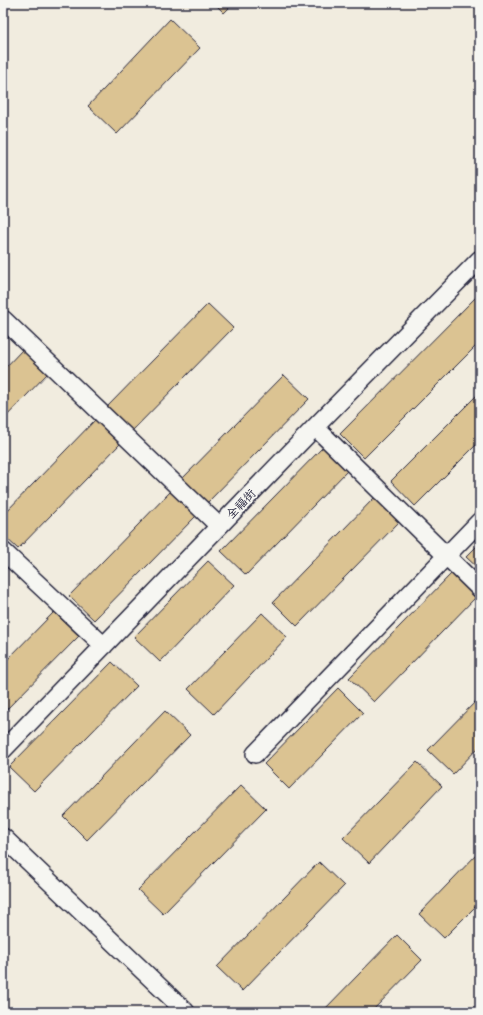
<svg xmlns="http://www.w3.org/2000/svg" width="483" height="1015" font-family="Delius,'LXGW WenKai TC',sans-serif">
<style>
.building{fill:#dbc392;stroke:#22223b}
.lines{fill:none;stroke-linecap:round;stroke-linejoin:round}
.street-casing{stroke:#22223b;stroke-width:20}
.street{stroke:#f6f6f2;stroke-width:17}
.labels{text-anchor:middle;stroke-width:3.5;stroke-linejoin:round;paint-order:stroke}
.street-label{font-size:12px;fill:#22223b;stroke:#f6f6f2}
</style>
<rect width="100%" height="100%" fill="#f1ecdf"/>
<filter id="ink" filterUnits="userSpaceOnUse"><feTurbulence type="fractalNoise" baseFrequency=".025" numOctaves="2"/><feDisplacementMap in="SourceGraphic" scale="8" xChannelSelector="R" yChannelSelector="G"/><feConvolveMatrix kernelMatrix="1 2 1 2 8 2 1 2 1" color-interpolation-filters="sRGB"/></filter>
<g filter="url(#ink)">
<path class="building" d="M214,3H234L224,13Z
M170,19L200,48L117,134L88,106Z
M480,293V342L364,458L340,434Z
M208,304L233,328L130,433L105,409Z
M23,349L48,373L3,420V370Z
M284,375L309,399L206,504L181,480Z
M480,392V441L415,506L391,481Z
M95,420L120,444L18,549L3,535V515Z
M324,446L348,470L246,575L221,551Z
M171,491L196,516L94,620L69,596Z
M375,497L400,521L297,626L273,602Z
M480,543V570L466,557Z
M208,561L234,585L160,662L134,637Z
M452,573L476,597L374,702L349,678Z
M54,612L79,636L3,713V664Z
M262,613L287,637L214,714L188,689Z
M112,662L137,686L34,791L9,767Z
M338,688L363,713L289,789L264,764Z
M480,697V746L453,774L428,750Z
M165,711L190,735L87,840L63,816Z
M417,762L442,786L369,863L343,838Z
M241,785L266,809L163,914L138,890Z
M480,851V902L444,938L419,914Z
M319,862L344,886L242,991L217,967Z
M397,935L422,960L371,1012H322Z"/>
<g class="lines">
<g class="street-casing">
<path id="street" d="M3,319L219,526
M315,427L480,589
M3,551L104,646
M3,750L315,427L480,259
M255,754L480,521
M3,837L186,1012"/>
</g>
<use href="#street" class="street"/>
</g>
</g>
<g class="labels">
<g class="street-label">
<text transform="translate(241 504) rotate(-46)" y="4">全福街</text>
</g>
</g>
<rect width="483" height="1015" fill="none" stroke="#f6f6f2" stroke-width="16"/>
<rect x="8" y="8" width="467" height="999" fill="none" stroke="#22223b" stroke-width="1.5" filter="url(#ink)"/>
</svg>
